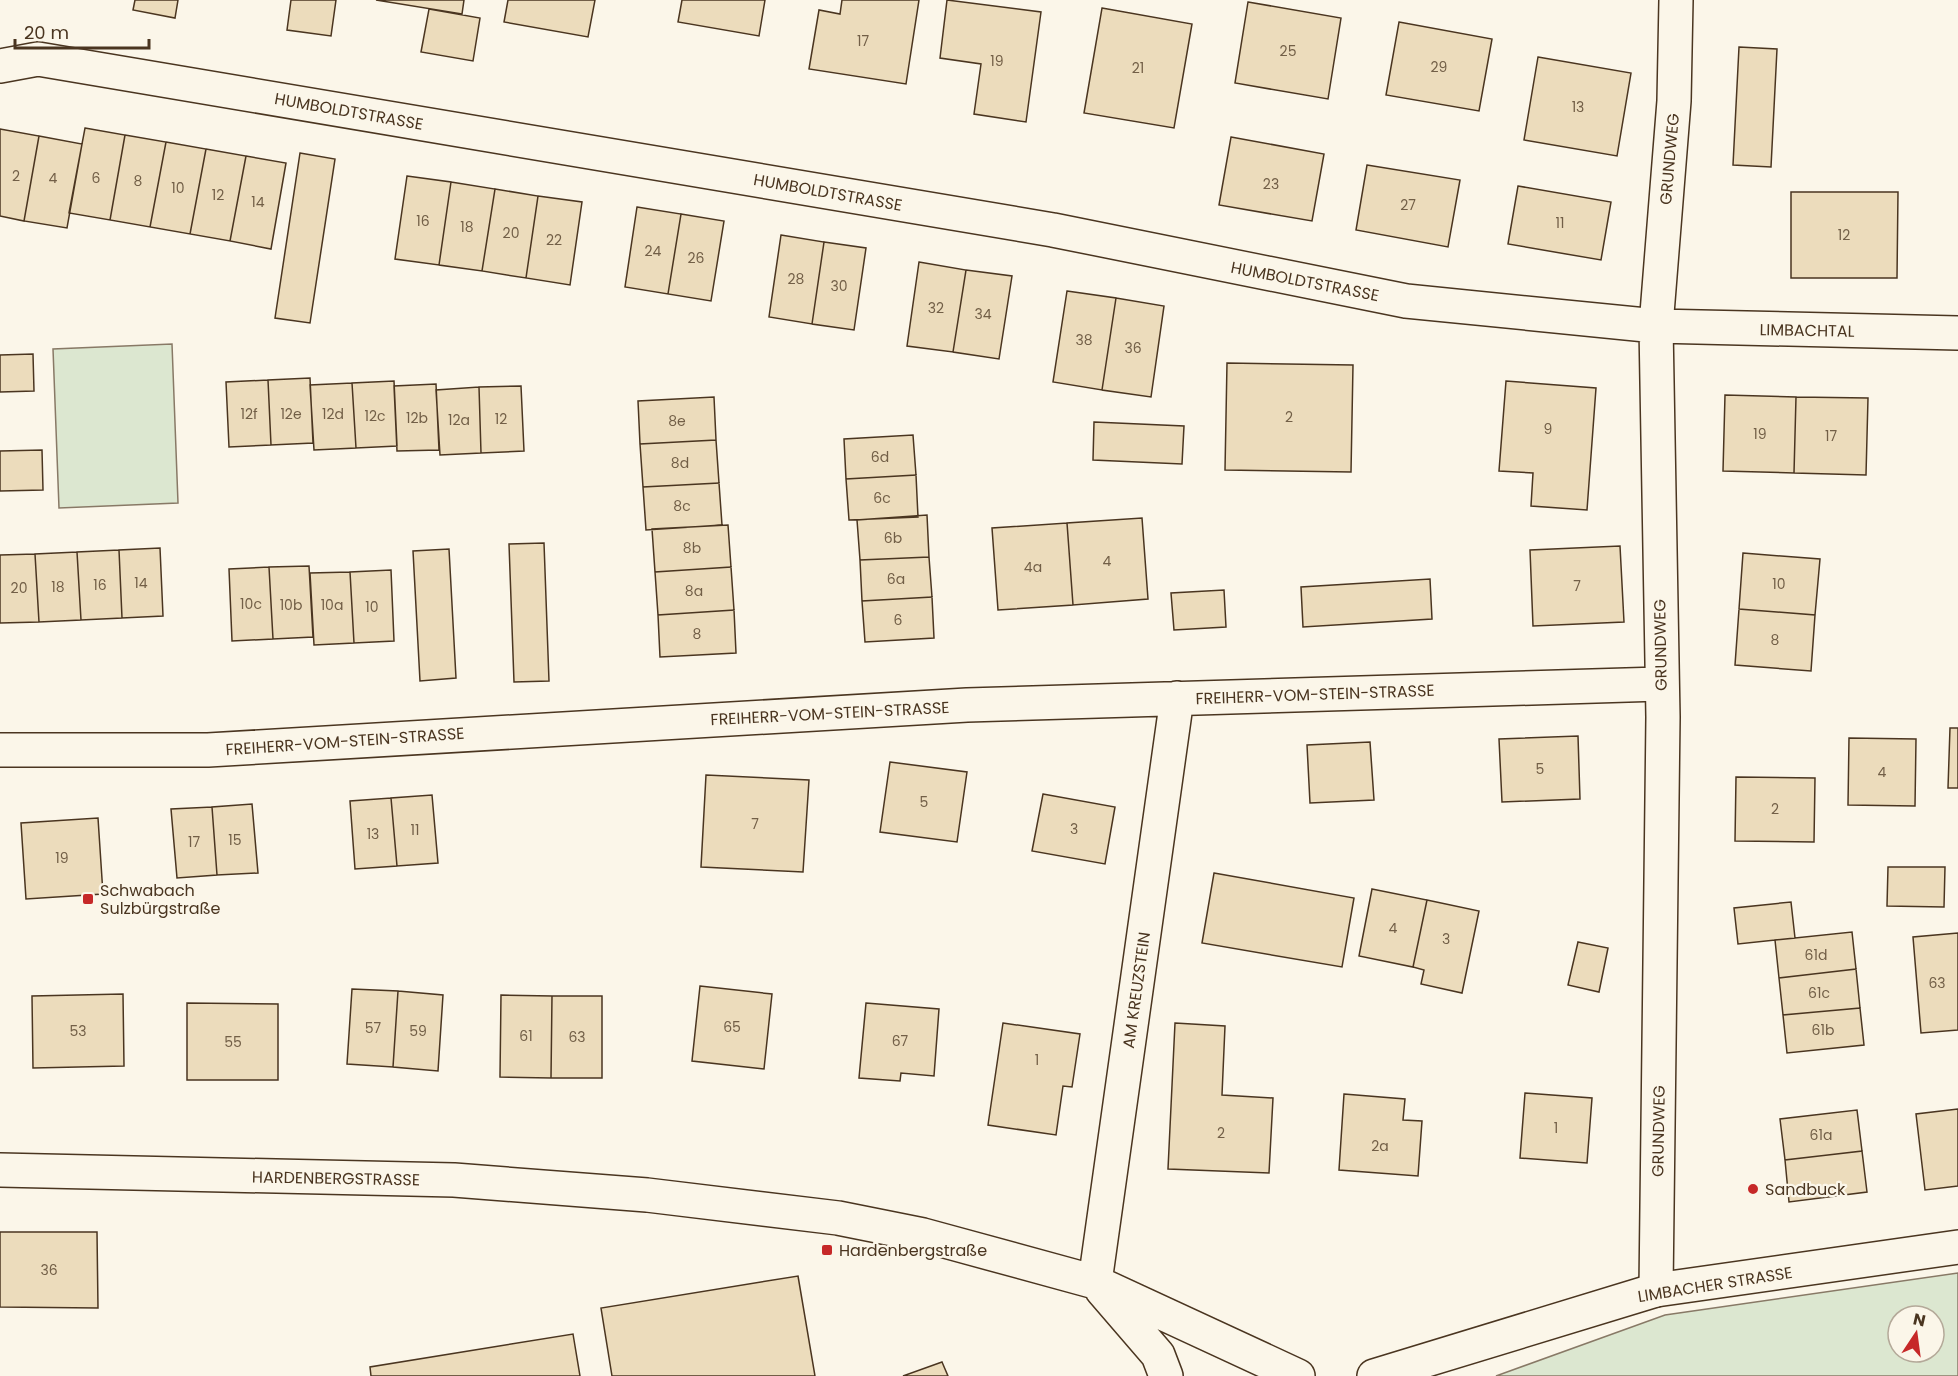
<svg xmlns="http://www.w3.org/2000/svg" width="1958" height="1376" font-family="Poppins,sans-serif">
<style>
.green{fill:#dce7d0;stroke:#887966;stroke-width:1.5;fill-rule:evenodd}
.building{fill:#ecdcbc;stroke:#4a3520;stroke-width:1.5}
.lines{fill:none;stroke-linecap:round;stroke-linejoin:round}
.minor-casing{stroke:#4a3520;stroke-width:36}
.major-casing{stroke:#4a3520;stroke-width:36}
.minor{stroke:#fbf6e9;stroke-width:33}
.major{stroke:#fbf6e9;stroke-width:33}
.poi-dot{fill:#c62828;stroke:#fbf6e9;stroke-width:2}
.labels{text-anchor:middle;stroke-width:4.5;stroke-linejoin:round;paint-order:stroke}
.number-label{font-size:14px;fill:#725f47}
.street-label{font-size:16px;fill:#4a3520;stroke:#fbf6e9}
.poi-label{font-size:16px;fill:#4a3520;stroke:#fbf6e9;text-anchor:start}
</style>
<rect width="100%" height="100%" fill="#fbf6e9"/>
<path class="green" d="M172,344L178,503L59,508L53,349Z
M1958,1273V1376H1496L1665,1315ZM1898,1316H1934V1352H1898Z"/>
<path class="building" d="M135,0H178L175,18L133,10Z
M291,0H336L331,36L287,30Z
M376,0H464L462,14Z
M508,0H595L588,37L504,22Z
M682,0H765L759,36L678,22Z
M842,0H919L906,84L809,69L819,10L840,14Z
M947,0L1041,12L1026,122L974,114L981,64L940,58Z
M1248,2L1341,18L1328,99L1235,83Z
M1102,8L1192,24L1174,128L1084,113Z
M429,9L480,18L473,61L421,52Z
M1399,22L1492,39L1479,111L1386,95Z
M1739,47L1777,49L1771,167L1733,165Z
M1538,57L1631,73L1617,156L1524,140Z
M85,128L125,135L110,220L69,213Z
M0,129L39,136L24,221L0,216Z
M125,135L166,142L150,227L110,220Z
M39,136L82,144L67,228L24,221Z
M1231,137L1324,154L1312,221L1219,205Z
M166,142L206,149L190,234L150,227Z
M206,149L246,156L230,241L190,234Z
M300,153L335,159L310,323L275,318Z
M246,156L286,163L271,249L230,241Z
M1367,165L1460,180L1448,247L1356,230Z
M407,176L451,182L439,265L395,259Z
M451,182L495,189L482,271L439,265Z
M1518,186L1611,202L1601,260L1508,244Z
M495,189L538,196L526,278L482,271Z
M1791,192H1898L1897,278H1791Z
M538,196L582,202L570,285L526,278Z
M637,207L681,214L668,294L625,287Z
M681,214L724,221L711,301L668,294Z
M781,235L824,242L812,324L769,317Z
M824,242L866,248L854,330L812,324Z
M919,262L966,270L953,352L907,346Z
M966,270L1012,276L999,359L953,352Z
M1067,291L1116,298L1102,390L1053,382Z
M1116,298L1164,306L1151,397L1102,390Z
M33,354L34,391L0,392V355Z
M1227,363L1353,365L1351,472L1225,470Z
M310,378L313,443L271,445L268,380Z
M268,380L271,445L229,447L226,382Z
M394,381L397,446L356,448L352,383Z
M1506,381L1596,388L1587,510L1531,506L1533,473L1499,471Z
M352,383L356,448L314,450L310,385Z
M436,384L439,450L397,451L394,386Z
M521,386L524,451L481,453L479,387Z
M479,387L481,453L440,455L436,390Z
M1725,395L1796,397L1794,473L1723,471Z
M714,397L716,440L640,444L638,401Z
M1796,397L1868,398L1866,475L1794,473Z
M1094,422L1184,426L1182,464L1093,460Z
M913,435L916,475L846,479L844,439Z
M716,440L719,483L643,487L640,444Z
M42,450L43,490L0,491V451Z
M916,475L918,517L849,520L846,479Z
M719,483L722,525L646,530L643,487Z
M927,515L929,557L860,560L857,520Z
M1142,518L1148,599L1073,605L1067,523Z
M1067,523L1073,605L998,610L992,528Z
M728,525L731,567L655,572L652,529Z
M544,543L549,681L514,682L509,544Z
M1620,546L1624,622L1533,626L1530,550Z
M160,548L163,616L122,618L119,550Z
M449,549L456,678L420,681L413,551Z
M119,550L122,618L81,620L77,552Z
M77,552L81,620L39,622L35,554Z
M1743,553L1820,559L1815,615L1739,609Z
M35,554L39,622L0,623V555Z
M929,557L932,597L862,601L860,560Z
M309,566L313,637L273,639L269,567Z
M269,567L273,639L232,641L229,569Z
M731,567L734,610L658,615L655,572Z
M391,570L394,641L354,643L350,572Z
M350,572L354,643L314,645L310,573Z
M1430,579L1432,619L1303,627L1301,587Z
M1224,590L1226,627L1174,630L1171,593Z
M932,597L934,638L865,642L862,601Z
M1739,609L1815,615L1811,671L1735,665Z
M734,610L736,653L660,657L658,615Z
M1950,728H1958V788H1948Z
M1578,736L1580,799L1502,802L1499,739Z
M1849,738L1916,739L1915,806L1848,805Z
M1370,742L1374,800L1310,803L1307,745Z
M890,762L967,772L957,842L880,832Z
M706,775L809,780L803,872L701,867Z
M1736,777L1815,778L1814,842L1735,841Z
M1043,794L1115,807L1105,864L1032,851Z
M432,795L438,863L397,866L391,798Z
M391,798L397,866L355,869L350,801Z
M252,804L258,873L217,875L212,807Z
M212,807L217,875L177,878L171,809Z
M98,818L103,894L26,899L21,823Z
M1888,867H1945L1944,907L1887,906Z
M1214,873L1354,898L1342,967L1202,943Z
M1372,889L1427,900L1413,967L1359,956Z
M1427,900L1479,911L1462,993L1421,984L1424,970L1413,967Z
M1791,902L1795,938L1738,944L1734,908Z
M1852,932L1856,969L1779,978L1775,940Z
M1958,933V1030L1921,1033L1913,937Z
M1578,942L1608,948L1599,992L1568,985Z
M1856,969L1860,1008L1783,1015L1779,978Z
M700,986L772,994L764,1069L692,1061Z
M352,989L398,991L393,1067L347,1064Z
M398,991L443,995L438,1071L393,1067Z
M123,994L124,1066L33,1068L32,996Z
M501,995L552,996L551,1078L500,1077Z
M552,996H602V1078H551Z
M187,1003L278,1004V1080H187Z
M866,1003L939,1009L934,1076L901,1073L900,1081L859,1078Z
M1860,1008L1864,1045L1787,1053L1783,1015Z
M1003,1023L1080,1034L1072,1087L1063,1086L1056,1135L988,1125Z
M1175,1023L1225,1026L1222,1095L1273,1098L1269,1173L1168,1169Z
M1525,1093L1592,1098L1587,1163L1520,1158Z
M1344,1094L1405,1099L1403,1120L1422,1121L1418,1176L1339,1170Z
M1958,1109V1186L1925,1190L1916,1114Z
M1857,1110L1862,1151L1785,1160L1780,1119Z
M1862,1151L1867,1192L1789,1202L1785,1160Z
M0,1232H97L98,1308L0,1307Z
M798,1276L815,1376H612L601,1308Z
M573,1334L580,1376H371L370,1367Z
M942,1362L948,1376H903Z"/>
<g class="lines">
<g class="minor-casing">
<path id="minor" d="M0,66L38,59L1053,230L1406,301L1656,326L1958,333
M0,750H208L967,705L1660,684
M0,1170L454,1180L647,1195L838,1218L923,1235L1095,1282L1298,1376
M1095,1282L1177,698
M1102,1290L1158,1355L1166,1376
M1656,1290L1663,717L1656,326L1674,101L1676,0"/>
</g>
<g class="major-casing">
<path id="major" d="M1374,1376L1656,1290L1958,1247"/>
</g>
<use href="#minor" class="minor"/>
<use href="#major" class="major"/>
</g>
<g class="poi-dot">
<rect x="82" y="893" width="12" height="12" rx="3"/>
<circle cx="1753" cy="1189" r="6"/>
<rect x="821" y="1244" width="12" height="12" rx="3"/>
</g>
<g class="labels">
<g class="number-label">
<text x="863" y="46">17</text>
<text x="1288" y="56">25</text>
<text x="997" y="66">19</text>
<text x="1439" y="72">29</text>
<text x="1138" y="73">21</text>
<text x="1578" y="112">13</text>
<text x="16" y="181">2</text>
<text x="53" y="183">4</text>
<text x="96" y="183">6</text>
<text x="138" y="186">8</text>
<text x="1271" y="189">23</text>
<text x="178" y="193">10</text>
<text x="218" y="200">12</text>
<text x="258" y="207">14</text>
<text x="1408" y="210">27</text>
<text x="423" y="226">16</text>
<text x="1560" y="228">11</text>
<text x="467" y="232">18</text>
<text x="511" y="238">20</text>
<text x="1844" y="240">12</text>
<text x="554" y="245">22</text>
<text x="653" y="256">24</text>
<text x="696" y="263">26</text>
<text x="796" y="284">28</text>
<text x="839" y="291">30</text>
<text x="936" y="313">32</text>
<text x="983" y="319">34</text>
<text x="1084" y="345">38</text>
<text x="1133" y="353">36</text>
<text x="249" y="419">12f</text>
<text x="291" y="419">12e</text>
<text x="333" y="419">12d</text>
<text x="375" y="421">12c</text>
<text x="1289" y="422">2</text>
<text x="417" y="423">12b</text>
<text x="501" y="424">12</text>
<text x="459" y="425">12a</text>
<text x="677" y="426">8e</text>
<text x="1548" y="434">9</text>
<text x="1760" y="439">19</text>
<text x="1831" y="441">17</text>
<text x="880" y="462">6d</text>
<text x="680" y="468">8d</text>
<text x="882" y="503">6c</text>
<text x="682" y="511">8c</text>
<text x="893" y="543">6b</text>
<text x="692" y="553">8b</text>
<text x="1107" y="566">4</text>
<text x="1033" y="572">4a</text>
<text x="896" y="584">6a</text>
<text x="141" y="588">14</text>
<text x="1779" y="589">10</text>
<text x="100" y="590">16</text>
<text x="1577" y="591">7</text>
<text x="58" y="592">18</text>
<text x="19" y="593">20</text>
<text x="694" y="596">8a</text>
<text x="251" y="609">10c</text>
<text x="291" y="610">10b</text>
<text x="332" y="610">10a</text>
<text x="372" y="612">10</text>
<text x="898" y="625">6</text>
<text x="697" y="639">8</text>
<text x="1775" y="645">8</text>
<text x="1540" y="774">5</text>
<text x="1882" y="777">4</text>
<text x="924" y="807">5</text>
<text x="1775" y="814">2</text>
<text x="755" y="829">7</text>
<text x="1074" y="834">3</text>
<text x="415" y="835">11</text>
<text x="373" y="839">13</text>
<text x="235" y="845">15</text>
<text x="194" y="847">17</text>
<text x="62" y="863">19</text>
<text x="1393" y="933">4</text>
<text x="1446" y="944">3</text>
<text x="1816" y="960">61d</text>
<text x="1937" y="988">63</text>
<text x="1819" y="998">61c</text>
<text x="732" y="1032">65</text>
<text x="373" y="1033">57</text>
<text x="1823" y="1035">61b</text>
<text x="78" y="1036">53</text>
<text x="418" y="1036">59</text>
<text x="526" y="1041">61</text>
<text x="577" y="1042">63</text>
<text x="900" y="1046">67</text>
<text x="233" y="1047">55</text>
<text x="1037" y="1065">1</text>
<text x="1556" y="1133">1</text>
<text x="1221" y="1138">2</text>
<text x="1821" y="1140">61a</text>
<text x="1380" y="1151">2a</text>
<text x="49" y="1275">36</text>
</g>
<g class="street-label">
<text transform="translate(349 111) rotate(10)" y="6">HUMBOLDTSTRASSE</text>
<text transform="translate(1669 159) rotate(-85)" y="6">GRUNDWEG</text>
<text transform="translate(828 192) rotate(10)" y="6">HUMBOLDTSTRASSE</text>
<text transform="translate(1305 281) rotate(11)" y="6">HUMBOLDTSTRASSE</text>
<text transform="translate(1807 330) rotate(1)" y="6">LIMBACHTAL</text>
<text transform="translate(1660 645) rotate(-91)" y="6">GRUNDWEG</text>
<text transform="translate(1315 694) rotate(-2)" y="6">FREIHERR-VOM-STEIN-STRASSE</text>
<text transform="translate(830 713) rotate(-3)" y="6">FREIHERR-VOM-STEIN-STRASSE</text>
<text transform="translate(345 741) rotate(-4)" y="6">FREIHERR-VOM-STEIN-STRASSE</text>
<text transform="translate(1136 990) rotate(-82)" y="6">AM KREUZSTEIN</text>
<text transform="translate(1658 1131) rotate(-89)" y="6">GRUNDWEG</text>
<text transform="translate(336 1178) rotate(1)" y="6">HARDENBERGSTRASSE</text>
<text transform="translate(1715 1284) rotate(-9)" y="6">LIMBACHER STRASSE</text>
</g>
<g class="poi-label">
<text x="100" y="896">Schwabach<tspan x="100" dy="18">Sulzbürgstraße</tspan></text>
<text x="1765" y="1195">Sandbuck</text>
<text x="839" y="1256">Hardenbergstraße</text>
</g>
</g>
<g transform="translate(1916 1334) rotate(13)"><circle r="28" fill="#fbf6e9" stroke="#b4a999" stroke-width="1.5"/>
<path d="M0-4.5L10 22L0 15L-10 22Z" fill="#c62828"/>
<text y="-9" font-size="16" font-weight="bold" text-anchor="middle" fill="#4a3520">N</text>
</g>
<path d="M15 39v9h134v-9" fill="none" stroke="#4a3520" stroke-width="3"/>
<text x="24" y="39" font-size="18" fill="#4a3520" stroke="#fbf6e9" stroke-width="4.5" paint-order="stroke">20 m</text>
</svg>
